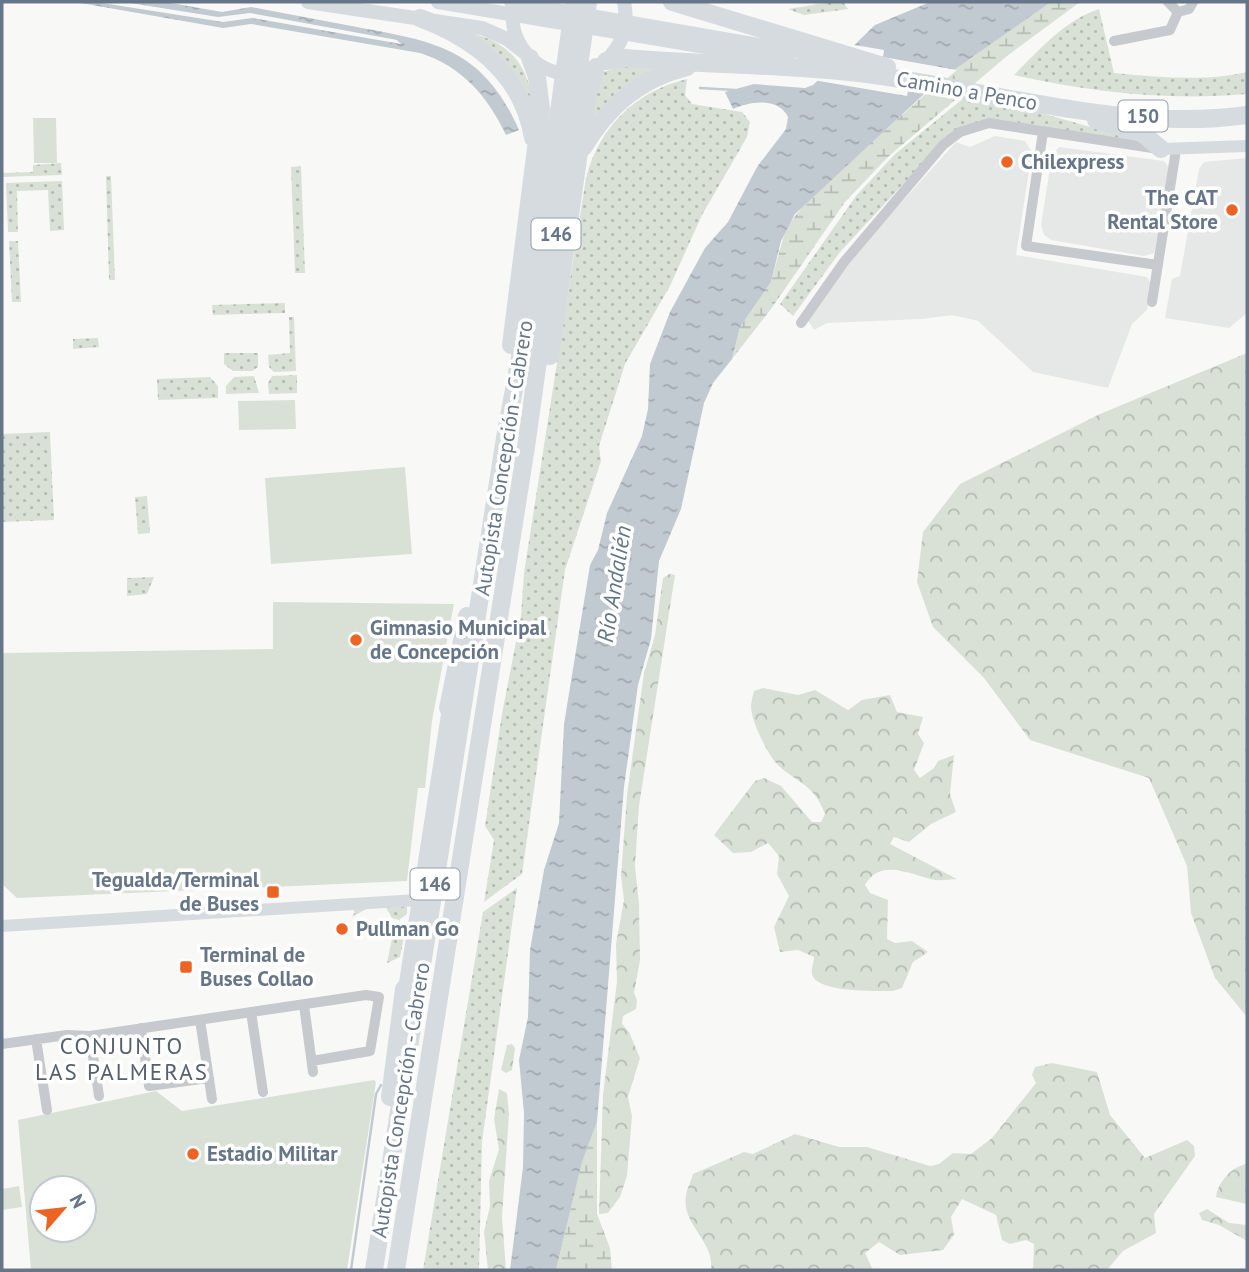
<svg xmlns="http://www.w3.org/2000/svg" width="1249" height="1272" font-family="'PT Sans',sans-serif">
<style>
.built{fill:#e6e8e7}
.grass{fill:url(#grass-dots)}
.forest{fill:url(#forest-crowns)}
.wetland{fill:url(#wetland-marsh)}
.garden{fill:#d9e1d7;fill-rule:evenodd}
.water{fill:url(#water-ripples)}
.pier{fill:#f8f9f6}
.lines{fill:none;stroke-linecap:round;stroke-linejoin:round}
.stream{stroke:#c1cad0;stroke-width:2.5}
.street{stroke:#c6c9cd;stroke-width:10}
.secondary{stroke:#d6dbe0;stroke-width:12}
.primary{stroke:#d6dbe0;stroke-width:14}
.highway{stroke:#d6dbe0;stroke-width:18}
.poi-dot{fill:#ec6323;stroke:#fff;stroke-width:2.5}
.labels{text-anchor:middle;stroke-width:7;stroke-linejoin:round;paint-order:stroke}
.shield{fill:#fff;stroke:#949fac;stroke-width:2}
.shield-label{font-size:19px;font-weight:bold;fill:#667688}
.street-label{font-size:21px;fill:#667688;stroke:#fff}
.poi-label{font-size:21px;font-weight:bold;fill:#667688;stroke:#fff;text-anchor:start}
.water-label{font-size:23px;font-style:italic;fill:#627783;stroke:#fff}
.neighbourhood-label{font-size:23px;letter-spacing:2px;fill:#55606d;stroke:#fff}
</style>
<defs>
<pattern id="grass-dots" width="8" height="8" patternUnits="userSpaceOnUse" patternTransform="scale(1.75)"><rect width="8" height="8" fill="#d9e1d7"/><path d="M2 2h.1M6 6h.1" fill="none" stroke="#b4bbb4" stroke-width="1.8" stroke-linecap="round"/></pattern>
<pattern id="forest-crowns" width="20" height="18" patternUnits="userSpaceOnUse" patternTransform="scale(1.75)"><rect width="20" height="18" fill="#d9e1d7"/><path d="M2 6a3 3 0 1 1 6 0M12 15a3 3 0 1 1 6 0" fill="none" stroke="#b4bbb4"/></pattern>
<pattern id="wetland-marsh" width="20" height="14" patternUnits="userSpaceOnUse" patternTransform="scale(1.75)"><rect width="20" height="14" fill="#d9e1d7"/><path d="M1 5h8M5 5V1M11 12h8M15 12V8" fill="none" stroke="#b4bbb4"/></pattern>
<pattern id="water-ripples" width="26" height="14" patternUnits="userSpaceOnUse" patternTransform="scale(1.75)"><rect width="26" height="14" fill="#c1cad0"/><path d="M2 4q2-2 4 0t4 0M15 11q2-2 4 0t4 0" fill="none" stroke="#a1a9af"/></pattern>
</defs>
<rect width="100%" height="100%" fill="#f8f9f6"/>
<path class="built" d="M995,136L1025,141L1032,152L1016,255L1147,277L1152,285L1147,310L1132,324L1108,388L1033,372L978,321L952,315L922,319L827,323L814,330L807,319L844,266L956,142L970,147Z
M1059,147L1164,161L1170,169L1154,253L1144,256L1051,240L1044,235L1041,225L1052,155Z
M1247,158V313L1229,328L1165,318L1172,279L1180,276L1199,169L1204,162Z"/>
<path class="grass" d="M832,2H843L848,9L804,15L788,9Z
M1099,9L1114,73C1158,77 1204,82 1247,72V94C1169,101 1090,92 1014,75C1039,50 1065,20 1099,9Z
M470,32C519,47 527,69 537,115L466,35Z
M623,66L658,69L615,94L593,120L589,118L603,72Z
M687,79L685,95L692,104L742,112L750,122L747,137L702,215L670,286L625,364L599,446L601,461L565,570L522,874L484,902L494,840L485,826L502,714L521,616L524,573L586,178C599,127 636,91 687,79Z
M965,97L1041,113L1144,142L989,119L961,127L947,137L840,252L793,316L780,304L856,196L895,154Z
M61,163L62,175L2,177V173L33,172V165Z
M301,166L305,273H295L291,167Z
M106,176H111L115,280H109Z
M62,181L64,230L50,231L48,190L17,191L18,232H8L6,183Z
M9,241H18L21,302H12Z
M285,303V313L213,315L212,305Z
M289,317H294L296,371L274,372L269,367L268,355L290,353Z
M98,338L99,347L73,349V339Z
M224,353H258V367L252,371H233L224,364Z
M297,375V393L269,394L268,383L272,376Z
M254,376L259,393L226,394V386L234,377Z
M210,377L218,386V398L158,400L157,379Z
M50,432L54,520L2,522V434Z
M147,496L150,533L138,534L135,497Z
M154,577L147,594L127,596V578Z
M517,888L482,1142L479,1270H423L483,912Z
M403,903L407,906V914L399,920L392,918L385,906L370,907L352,917L355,912L351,908Z
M406,927L400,957L387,963L393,934Z"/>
<path class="forest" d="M1247,353V1017L1215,978L1191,913L1187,866L1149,778L1030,740L984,678L933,627L917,582L923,532L960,484L1100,414Z
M669,574L675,575L639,806L635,866L639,904L640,960L634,993L637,1000L636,1009L623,1016L622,1024L629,1032L640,1058L628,1097L632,1116L627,1176L620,1197L608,1213L599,1214L603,1095L617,981L616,944L624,900L621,876L627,795L644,673L655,635L663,578Z
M763,688L798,695L815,690L848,710L862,700L890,695L897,712L923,717L918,734L924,743L914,770L920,778L934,768L938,761L954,755L950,794L956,812L931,824L909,842L894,837L890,844L957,879C950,879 942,881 935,880C911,875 881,857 865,885L870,893L888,900L887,939L895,943L912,941L928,952L913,962L902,988L893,991C877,991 816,993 812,974C811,969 814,961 814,957L798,950L780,952L774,927L789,896L777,874L779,856L768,843L751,852L733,853L714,835L755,781L764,778L781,786L812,822H821L825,814C814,785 801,785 780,767C769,758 751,721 751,707C751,702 753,695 754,691Z
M512,1044L515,1048L512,1070L506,1073L501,1070L507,1045Z
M1052,1063L1097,1072L1110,1115L1145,1158L1187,1140L1194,1146L1195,1156L1154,1214L1156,1233L1123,1251L1107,1270H1033L1034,1244L1026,1240L1010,1244L1002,1240L996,1215L962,1199L951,1217L954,1235L943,1250L900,1255L879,1242L865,1253L873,1270H711C715,1241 681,1224 686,1196C687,1189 691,1181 693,1174L744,1152L753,1154L795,1134L839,1147H867L930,1166L939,1164L953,1153L971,1154L992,1138L1036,1083L1032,1075L1035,1067Z
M499,1089L507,1093L509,1114L502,1217L506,1270H488L484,1232L490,1206L489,1181L499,1149L494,1119Z
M1247,1164V1204L1216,1197C1218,1182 1232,1166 1247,1164Z
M1207,1209L1229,1223L1247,1225V1241L1219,1225L1202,1220L1199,1213Z"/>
<path class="wetland" d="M1051,2H1080L1007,56L889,156L845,202L771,309L732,359L740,327L771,282L786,228L810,197L959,64Z
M597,1122V1214L610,1248L612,1270H556L582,1161Z"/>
<path class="garden" d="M33,118H56L57,163H34Z
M295,400L296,429L239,430L238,401Z
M405,467L412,554L271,564L265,478Z
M273,602L454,604L432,721L425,788H418L407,881L17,898L2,884V653L273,649Z
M374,1080L376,1082L347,1270H31L18,1120L156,1091L182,1111ZM42,1188H84V1230H42Z
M19,1186L22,1207L2,1210V1189Z"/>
<path class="water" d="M75,2H96L223,22L252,18L401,44L397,40L250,13L218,17L124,2H165L222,12L251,7C288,14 325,21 362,28C439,42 484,51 519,130L506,135C488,97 462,66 420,53L251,24L223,28Z
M930,2H1051L938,81L795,214L781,241L771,282L740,327L732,359L713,383L704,403L681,509L659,561L651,639L638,685L624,787L597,1122L582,1162L556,1270H510L523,1167L524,1113L519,1060L528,1017L530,950L544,870L559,823L564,724L590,565L598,550L607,513L642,436L648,409L650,364L670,312L705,248L728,222L757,167L786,129L788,117C779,97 750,101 733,109L725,92L754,84L805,88L813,85L875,25Z"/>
<path class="pier" d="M849,44L884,50L883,57L957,70L929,94L908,91L907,96L813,80Z"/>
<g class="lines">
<path class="stream" d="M700,88L735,90
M351,1270L376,1094L381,1085"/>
<path class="street" d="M1168,2L1178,12L1189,9L1193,2
M1114,41L1170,30L1178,12
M1043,132L1026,246L1158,265
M1152,302L1176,150
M801,323L844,262L943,145L960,132L989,123L1159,149
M304,1005L313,1072
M251,1012L263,1092
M200,1020L212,1099
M141,1028L149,1086L209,1078
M90,1036L99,1096
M36,1039L47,1110
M2,1044L67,1035L90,1036L366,995L379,997L370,1051L312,1061"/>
<path class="secondary" d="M1161,149L1247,146
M2,926L417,900
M404,989L448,708"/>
<path class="primary" d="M308,2L482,28L507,39L525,53
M438,2L788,61
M511,2L834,58
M513,7C508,44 537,76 575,74
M603,63C622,47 629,26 624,2"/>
<path class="highway" d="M672,2L887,67
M420,18C476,39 523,76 533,138
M606,61L625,58C702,65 781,64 858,73C986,88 1117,133 1247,115
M1096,120L1142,133L1161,149
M583,148C608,106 639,79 687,67
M511,345L541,109L537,77L530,58
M550,356L587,96L596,67
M448,708L467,616
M390,1097L404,989
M374,1270L505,438L541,243L574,2
M396,1270L526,447L588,2"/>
</g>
<g class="poi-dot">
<circle cx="1007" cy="162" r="7"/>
<circle cx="1232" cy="210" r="7"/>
<circle cx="356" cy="640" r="7"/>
<rect x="266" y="885" width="14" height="14" rx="3.5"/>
<circle cx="342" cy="929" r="7"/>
<rect x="179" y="960" width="14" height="14" rx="3.5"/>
<circle cx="193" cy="1154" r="7"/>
</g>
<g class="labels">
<g class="shield">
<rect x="1118.5" y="100.5" width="49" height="31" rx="5"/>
<rect x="531.5" y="218.5" width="49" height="31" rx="5"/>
<rect x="410.5" y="868.5" width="49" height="31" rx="5"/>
</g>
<g class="shield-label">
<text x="1143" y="123">150</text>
<text x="556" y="241">146</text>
<text x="435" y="891">146</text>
</g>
<g class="street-label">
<text transform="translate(967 91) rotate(10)" y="7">Camino a Penco</text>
<text transform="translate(504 458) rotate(-81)" y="7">Autopista Concepción - Cabrero</text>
<text transform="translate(401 1100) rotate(-81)" y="7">Autopista Concepción - Cabrero</text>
</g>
<g class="poi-label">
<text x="1021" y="169">Chilexpress</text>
<text x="1218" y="205" text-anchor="end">The CAT<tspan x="1218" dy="24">Rental Store</tspan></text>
<text x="370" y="635">Gimnasio Municipal<tspan x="370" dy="24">de Concepción</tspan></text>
<text x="259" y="887" text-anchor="end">Tegualda/Terminal<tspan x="259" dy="24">de Buses</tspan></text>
<text x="356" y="936">Pullman Go</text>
<text x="200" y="962">Terminal de<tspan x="200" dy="24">Buses Collao</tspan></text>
<text x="207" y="1161">Estadio Militar</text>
</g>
<g class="water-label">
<text transform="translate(614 584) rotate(-81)" y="8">Río Andalién</text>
</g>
<g class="neighbourhood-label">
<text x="122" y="1054">CONJUNTO<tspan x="122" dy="26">LAS PALMERAS</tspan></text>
</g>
</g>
<rect width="1249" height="1272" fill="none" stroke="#667688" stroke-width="7"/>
<g transform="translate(63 1209) rotate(62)"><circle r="33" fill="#ffffff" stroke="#c2c8cf" stroke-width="2"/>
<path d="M0-5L12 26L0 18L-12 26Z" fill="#ec6323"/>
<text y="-10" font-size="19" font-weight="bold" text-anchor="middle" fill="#667688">N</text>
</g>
</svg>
